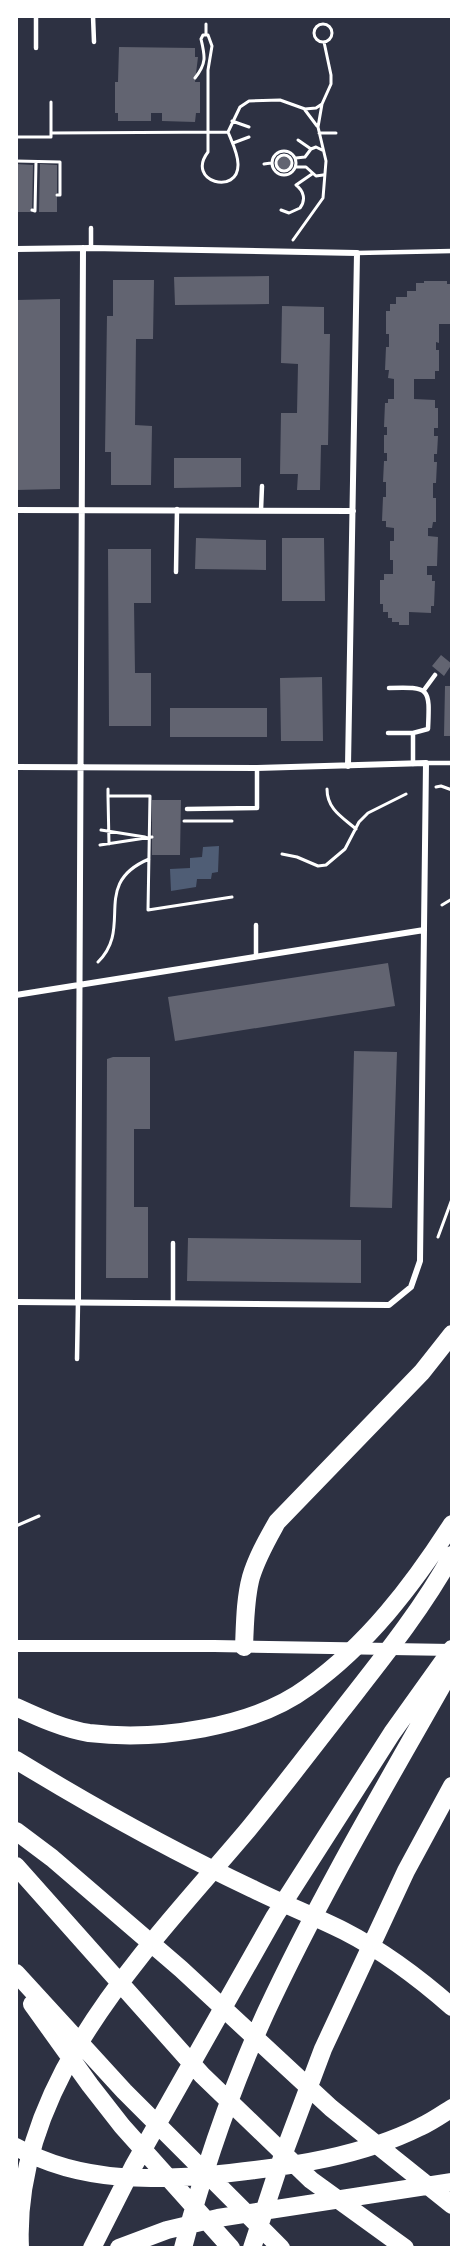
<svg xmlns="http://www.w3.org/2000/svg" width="468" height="2264" font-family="Jost,sans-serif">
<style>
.water{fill:#4f5d75}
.building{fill:#626471}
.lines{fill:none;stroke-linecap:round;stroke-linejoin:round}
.path{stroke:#fff;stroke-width:3}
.service{stroke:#fff;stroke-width:4.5}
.minor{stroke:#fff;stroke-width:6}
.secondary{stroke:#fff;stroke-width:12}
.motorway{stroke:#fff;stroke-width:18}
</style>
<rect width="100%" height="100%" fill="#2d3142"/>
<path class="water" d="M219,846L218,872L212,873L211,879H197L196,887L171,891L170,869L190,868V858L202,857L203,847Z"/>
<path class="building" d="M119,47L195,48V57H198L195,82H200V113H196L195,122L162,121V113H151V121H118V113H115V82H118Z
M277 163a7 7 0 1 1 14 0a7 7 0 1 1-14 0Z
M16,164L33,165L32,212H16Z
M40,164L57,165V212H39Z
M269,276V304L175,305L174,277Z
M113,280H154L153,339H136L135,425L152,426L151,485H111V452H105L107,316H113Z
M424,281H447V284H452V324H439V343L436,342V350H439V371H435V379H414V399L435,400V408H438V428H434V436H438L437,454H434V462H437L436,483H433V498H436V522H433L432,528H428V536L438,537L437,566H427V575H432V581H435L434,606H431V613L409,612V625H399V622H392V618H388V612H383V604H380V580H384V574H393V560H390V541H394V528L386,527V521H382L383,497H386V482H383L384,461H387V453H384V435H387V427H384L385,403H388V399H394V379L388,378L389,370H385L386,347H389V334H386V311H390V304H396V297H407V291H416V283H424Z
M60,299V489L16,490V300Z
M282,306L324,307V334H330L328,445H321L320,490H297L298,474H280L281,413H297L298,364L281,363Z
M174,458H241V487L174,488Z
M196,538L266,540V570L195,569Z
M282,538H324L325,601H282Z
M108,549H151V603H134L135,673H151V726H109Z
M441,655L452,664L444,676L432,666Z
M322,677L323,741H281L280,678Z
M445,686H452V736H444Z
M170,708H267V737H170Z
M152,800H181L180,855H152Z
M388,963L395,1006L175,1041L168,997Z
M354,1051L397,1052L392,1208L350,1207Z
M113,1057H150V1129H134V1207H148V1278H106L107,1059Z
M188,1238L361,1240V1283L187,1281Z"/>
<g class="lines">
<path class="path" d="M314 33a9 9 0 1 1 18 0a9 9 0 1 1-18 0Z
M206,34V24
M195,78C207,63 205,56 201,39L203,35H208L212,46L208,70V152C185,182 239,196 238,164C238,154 232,142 228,132L240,107L249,101L280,100L305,109L316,108L322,104L331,84V75L324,42
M305,110L317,126
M232,121L249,127
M51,133L228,132
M319,133H336
M16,137H51V102
M298,140L311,149
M233,143L249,137
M272 163a12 12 0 1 1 24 0a12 12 0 1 1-24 0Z
M276 163a8 8 0 1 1 16 0a8 8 0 1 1-16 0Z
M296,158L305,157L311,149L316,147L322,150
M16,161L60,162V195H57
M264,164L271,163
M296,167H306L316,176L323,175
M32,210L35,211L36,162
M281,210L289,213L300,208C306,200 304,191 296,185L312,174
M293,240L323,198L326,161L318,127L322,104
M436,787L441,786L452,790
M108,789V796H150L148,910L232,897
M327,789C327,809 342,817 356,829
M108,796L109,844
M184,821H232
M101,830L145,837
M100,845L152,837
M282,854L297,857L318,866L326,865L345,849L359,822L368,813L406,794
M442,905L452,899
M98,962C134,927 90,884 149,859
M438,1237L452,1199
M16,1526L39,1516"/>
<path class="service" d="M36,16V48
M93,16L94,42
M91,248V228
M357,253L452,251
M261,510L262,486
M176,572L177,509
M389,688C430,687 430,687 428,729L413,733
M424,690L435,675
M388,733H413V764
M426,763H452
M187,809L257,808V768
M256,925V957
M173,1303V1243
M77,1359L78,1302"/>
<path class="minor" d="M16,249L91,248L357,253L348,766
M16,510L353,511
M16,767L257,768L426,763L420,1261L411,1287L389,1305L16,1302
M16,995L424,930
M78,1302L83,248"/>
<path class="secondary" d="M16,1646H214L452,1650"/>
<path class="motorway" d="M244,1647C245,1624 245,1599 251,1577C257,1557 267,1540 277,1522L422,1372L452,1334
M16,1707C40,1718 64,1729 89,1733C157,1741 253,1728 308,1687C367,1645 413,1585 452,1524
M16,1760C93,1807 172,1851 253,1889C283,1904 314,1916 344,1931C383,1951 419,1978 452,2007
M16,1831L52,1858L181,1969L331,2108L452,2205
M16,1866L202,2075L311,2180L405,2248
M16,1973L124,2091L281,2248
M32,2004L90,2085L122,2126L231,2248
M16,2147C82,2184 158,2181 230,2173C294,2166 362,2156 420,2127C431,2122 441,2115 452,2108
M20,2248C12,2082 147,1949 246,1832C279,1792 310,1751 342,1710C381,1660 421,1611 452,1555
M92,2248L133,2167L275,1916L392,1733L452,1649
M119,2248L167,2230L218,2218L452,2182
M183,2248C204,2168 232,2087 266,2012C321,1894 388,1781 452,1668
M252,2248L279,2166L323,2049L406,1871L452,1786"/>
</g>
<rect width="468" height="2264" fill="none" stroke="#ffffff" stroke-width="36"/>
</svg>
